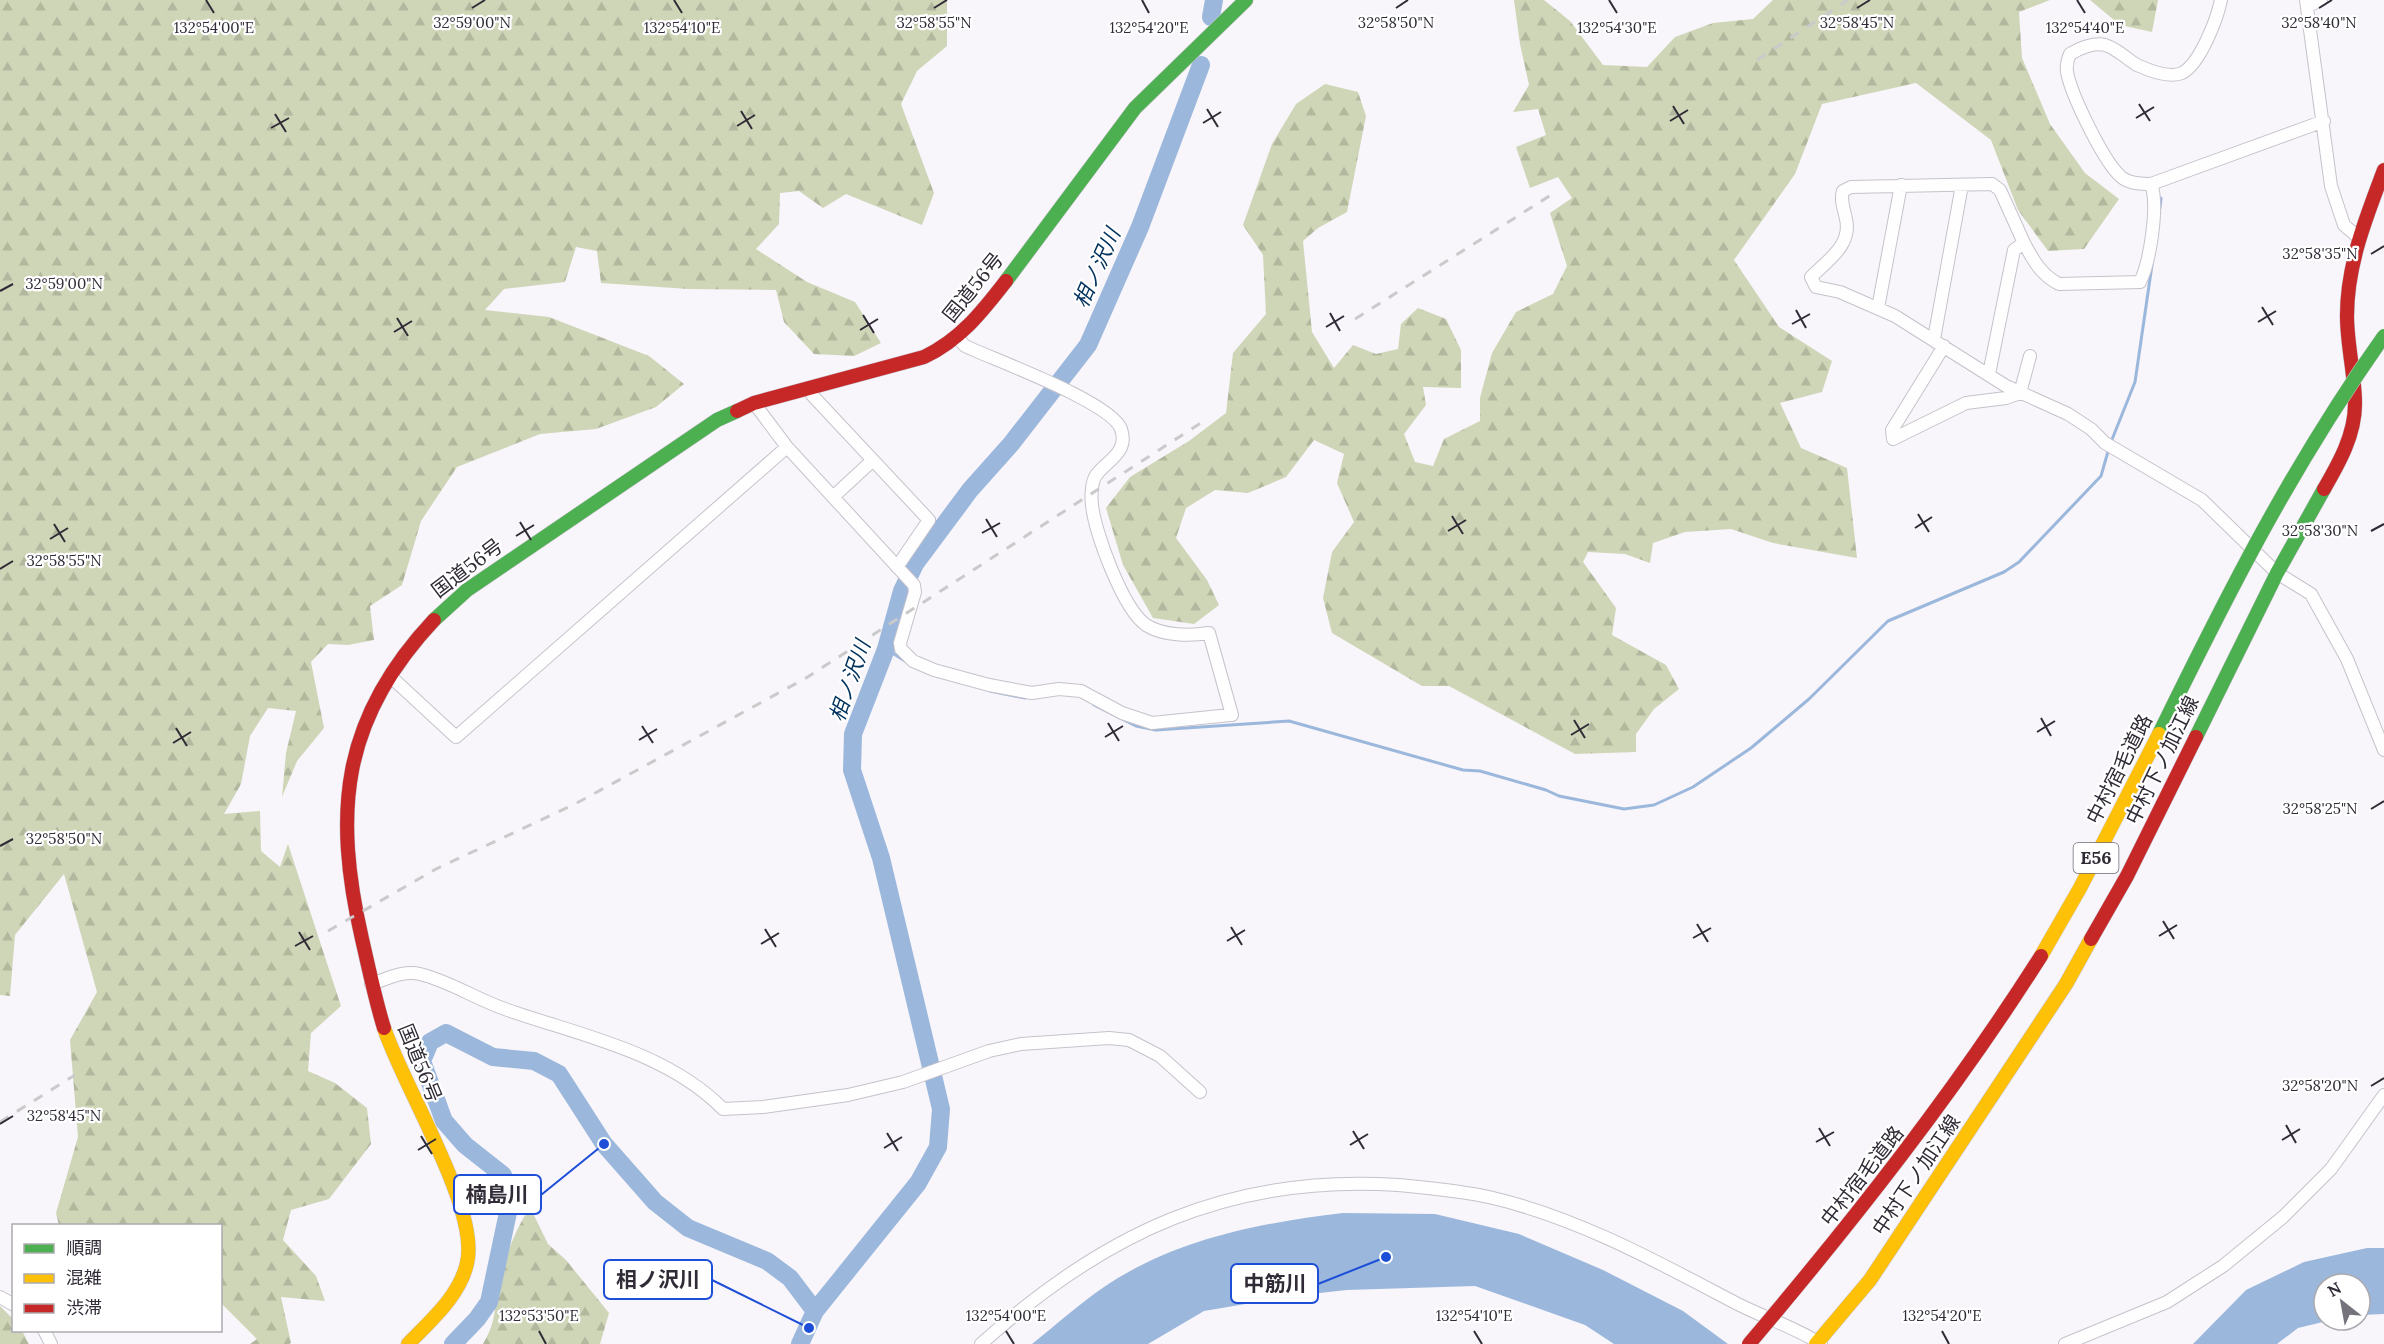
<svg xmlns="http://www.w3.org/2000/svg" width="2384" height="1344" font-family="Lora,'Noto Sans JP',serif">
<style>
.forest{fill:url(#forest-firs)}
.water{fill:#9bb8dc}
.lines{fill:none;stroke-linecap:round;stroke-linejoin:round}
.stream{stroke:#9bb8dc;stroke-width:3}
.river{stroke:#9bb8dc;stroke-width:18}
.street-casing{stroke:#c6c2cb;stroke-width:14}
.fast-casing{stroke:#c6c2cb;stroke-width:15}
.slow-casing{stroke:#c6c2cb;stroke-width:15}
.jam-casing{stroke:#c6c2cb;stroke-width:15}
.street{stroke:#fefefe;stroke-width:12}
.fast{stroke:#4caf50;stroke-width:14}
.slow{stroke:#ffc107;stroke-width:14}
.jam{stroke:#c62828;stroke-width:14}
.rail{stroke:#cacacb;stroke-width:3;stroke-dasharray:10 10;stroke-linecap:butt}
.fast-bridge-casing{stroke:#d3d1d5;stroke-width:15;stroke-linecap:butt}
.slow-bridge-casing{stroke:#d3d1d5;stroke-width:15;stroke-linecap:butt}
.jam-bridge-casing{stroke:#d3d1d5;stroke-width:15;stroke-linecap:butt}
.fast-bridge{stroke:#4caf50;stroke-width:14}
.slow-bridge{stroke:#ffc107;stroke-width:14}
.jam-bridge{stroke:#c62828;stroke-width:14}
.ticks{fill:none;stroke:#302b36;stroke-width:2}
.labels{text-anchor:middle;stroke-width:4.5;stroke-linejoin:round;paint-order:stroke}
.shield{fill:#fff;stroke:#6e6b72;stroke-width:1.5}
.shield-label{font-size:18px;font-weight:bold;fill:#302b36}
.street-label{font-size:20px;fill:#302b36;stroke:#fff}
.water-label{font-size:21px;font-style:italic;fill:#01325d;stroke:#fff}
.ticks-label{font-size:15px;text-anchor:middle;fill:#302b36;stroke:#fff;stroke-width:4.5;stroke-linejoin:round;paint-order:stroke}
.leader{fill:none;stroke:#1d4ed8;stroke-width:2}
.callout-dot{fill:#1d4ed8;stroke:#fff;stroke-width:2}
.callout{fill:#fff;stroke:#1d4ed8;stroke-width:2}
.callout-label{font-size:21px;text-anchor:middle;font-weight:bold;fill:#302b36}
</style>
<defs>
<pattern id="forest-firs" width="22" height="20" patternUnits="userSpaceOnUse" patternTransform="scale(1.5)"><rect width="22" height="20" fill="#cfd6b7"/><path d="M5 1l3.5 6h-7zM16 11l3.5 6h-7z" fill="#b2b89e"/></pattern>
</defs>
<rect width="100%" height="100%" fill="#f8f5fb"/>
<path class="forest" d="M0,0H947V46L917,71L901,104L934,193L922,225L846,194L823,208L799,191L780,193L779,224L756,249L807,282L855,302L881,343L854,356L814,354L784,322L776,290L688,289L601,283L597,251L576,247L565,282L504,289L485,310L549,317L649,356L684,384L656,407L596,429L540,434L457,467L421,521L402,585L370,606L374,640L348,645L328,644L311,662L324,728L297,761L282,797L286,753L296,711L268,708L250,736L241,784L224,814L260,811L261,851L280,867L288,844L341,1006L311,1033L308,1071L335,1083L367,1108L371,1144L329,1199L291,1210L283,1240L316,1276L325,1301L281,1297L291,1343L289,1344H250L257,1339L221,1303L220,1226L59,1225L56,1213L78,1137L70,1040L97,992L64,874L15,935L10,996L0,995Z
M1514,0H1544L1570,21L1603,65L1647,67L1675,37L1713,23L1753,19L1773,0H2050L2019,12L2022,58L2050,124L2085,173L2119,199L2084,249L2048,251L2018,210L1991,140L1916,83L1822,104L1795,174L1734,260L1779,327L1832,361L1822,392L1780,403L1801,448L1847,468L1857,558L1773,543L1731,529L1685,532L1653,543L1650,563L1625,554L1588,552L1583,562L1616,608L1612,635L1666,665L1679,689L1654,709L1636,734V752L1575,754L1449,686H1422L1332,633L1323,598L1332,552L1354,522L1337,483L1344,454L1314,440L1286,477L1248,493L1215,490L1186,508L1176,538L1207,580L1219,605L1194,624L1153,618L1123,565L1106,508L1130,477L1189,441L1226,413L1233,353L1266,314L1263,255L1243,225L1272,144L1296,104L1325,84L1358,92L1366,116L1347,212L1318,228L1303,241L1312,332L1334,368L1353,345L1376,354L1398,349L1401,324L1418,308L1446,319L1461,350V388L1423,387L1426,405L1404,434L1415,462L1433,466L1444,439L1480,421V398L1492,353L1516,312L1553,294L1567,266L1550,213L1572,198L1558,177L1530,188L1516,147L1546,135L1538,109L1513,112L1529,85L1520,44Z
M2090,0H2158L2152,32L2120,25Z
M530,1207L548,1244L566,1260L609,1313L600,1344H483C495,1324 494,1313 498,1290C503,1261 514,1232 530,1207Z
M0,1306L13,1319L14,1330L22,1331L29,1344H0Z"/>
<path class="water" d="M1343,1213L1435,1214L1519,1234L1603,1270L1683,1311L1728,1344H1614L1585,1325L1475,1286L1347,1290L1292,1296L1204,1311L1148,1344H1032C1056,1325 1079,1304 1104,1287C1175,1239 1259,1223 1343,1213Z
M2367,1248H2384V1314L2360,1315V1284H2324V1320H2331L2298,1328L2277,1344H2193L2246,1290L2304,1262Z"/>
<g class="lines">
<path class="stream" d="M2160,208L2161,198
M2111,442L2135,382L2152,265
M886,649L905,661
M990,691L1025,698
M1094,705L1136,726L1156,730L1289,721L1463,770L1480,771L1546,790L1559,796L1624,809L1654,805L1693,787L1751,748L1809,699L1888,621L2004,572L2019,562L2101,476L2109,448"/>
<path class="river" d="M1211,17L1214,0
M453,1344L477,1319L489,1302L510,1203L503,1175L465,1145L444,1121L422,1061L430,1042L446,1033L493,1057L534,1061L559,1074L604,1144L655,1202L688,1228L767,1261L790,1278L815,1311
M800,1344L815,1311L918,1183L938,1147L941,1109L881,858L852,770L853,734L886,649L902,591L915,564L970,490L1011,444L1088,345L1140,227L1201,65"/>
<g class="street-casing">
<path id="street" d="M2221,0C2217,19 2200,64 2182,73C2169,79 2148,70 2137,65C2127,59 2116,48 2105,45C2093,42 2080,48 2070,54C2067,61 2066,65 2067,72C2071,94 2106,168 2124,179C2132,184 2142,184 2151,184L2324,121
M2306,0L2331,186L2344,225L2359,238
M2308,6L2321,0
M2024,243L2000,190L1992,184L1851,187L1843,191C1840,200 1844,209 1846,219C1852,245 1828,260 1811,277L1816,287L1840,292L1895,316L2006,386L2068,414L2091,429L2105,443L2202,500L2277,573L2311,594L2347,659L2384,750
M1878,308L1901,185
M958,338L965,346C995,360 1111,402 1121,429C1129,452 1108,460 1097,474C1091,481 1091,497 1092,505C1095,533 1123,609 1146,625C1163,636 1190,636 1209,633L1232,715
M1934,339L1962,185
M1944,346L1892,430L1893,439L1966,403L2006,398L2020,393L2030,356
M1989,374L2014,250L2024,243C2033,260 2041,275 2059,284L2140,282C2150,262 2159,205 2151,184
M811,388L812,395L929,520L897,567
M754,403L787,447L914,585L915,592L900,643L901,649L913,661L934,670L989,685L1032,693L1059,689L1081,691L1122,713L1152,723L1230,715
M833,497L873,460
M390,676L456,737L787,447
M371,984C387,979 403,970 420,974C449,981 476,999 505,1009C578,1035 666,1051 723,1109L763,1107L848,1095L903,1082L989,1051L1021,1044L1109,1038L1129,1040L1160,1056L1200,1092
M0,1297L14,1305
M44,1330L51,1344
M981,1344C1104,1233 1229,1174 1398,1185C1429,1188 1463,1191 1493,1198C1577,1218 1654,1260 1730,1300C1759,1316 1793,1326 1821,1344
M2065,1344L2167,1302L2223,1266L2283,1217L2331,1169L2384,1095"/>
</g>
<g class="fast-casing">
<path id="fast" d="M1006,281L1135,108L1246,0
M434,620L467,590L717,420L737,411
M2196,737L2277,573L2324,489"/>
</g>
<g class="slow-casing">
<path id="slow" d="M384,1028C403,1086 480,1209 467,1263C460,1296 430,1321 408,1344
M1816,1344L1870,1280L2066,984L2091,939"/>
</g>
<g class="jam-casing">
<path id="jam" d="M737,411L754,403L924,357C960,340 982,312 1006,281
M2324,489C2339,463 2355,435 2355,404C2355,375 2347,345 2347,316C2347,264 2366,218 2384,170
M2091,939L2127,876L2196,737
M384,1028C375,999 369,969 362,939C333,812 341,719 434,620"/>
</g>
<use href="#street" class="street"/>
<use href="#fast" class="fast"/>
<use href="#slow" class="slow"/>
<use href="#jam" class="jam"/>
<path class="rail" d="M1757,60L1848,0
M1355,319L1551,195
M328,931L436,869L575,804L806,678L1207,419
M0,1122L75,1075"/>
<g class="fast-bridge-casing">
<path id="fast-bridge" d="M2159,734C2228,593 2293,464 2384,336"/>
</g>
<g class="slow-bridge-casing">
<path id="slow-bridge" d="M2041,956L2080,888L2159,734"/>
</g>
<g class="jam-bridge-casing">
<path id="jam-bridge" d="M1749,1344C1854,1220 1954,1093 2041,956"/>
</g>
<use href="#fast-bridge" class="fast-bridge"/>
<use href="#slow-bridge" class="slow-bridge"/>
<use href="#jam-bridge" class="jam-bridge"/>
</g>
<path class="ticks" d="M206,0L214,13M674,0L682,13M1142,0L1149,13M1609,0L1617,13M2077,0L2085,13M472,8L485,0M934,8L947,0M1396,8L1408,0M1857,8L1870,0M2319,8L2332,0M2139,104L2150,121M1673,106L1684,124M1207,109L1218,127M741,111L752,129M275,114L286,132M2136,118L2154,107M1670,121L1688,110M1203,123L1221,112M737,126L755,115M271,128L289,118M2371,254L2384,246M0,291L13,284M2262,307L2273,325M1796,310L1806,328M1330,313L1340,331M863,315L874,333M397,318L408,336M2258,322L2276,311M1792,324L1810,314M1326,327L1344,316M860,330L878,319M394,332L412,321M1918,514L1929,532M1452,516L1463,534M986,519L997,537M520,522L531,540M54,524L65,542M1915,528L1932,517M1448,531L1466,520M2371,531L2384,524M982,533L1000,523M516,536L534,525M50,539L68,528M0,569L13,561M2041,718L2051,736M1574,720L1585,738M1108,723L1119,741M642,726L653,743M176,728L187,746M2037,732L2055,721M1571,735L1589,724M1105,737L1123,726M639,740L657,729M173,743L191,732M2371,809L2384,801M0,846L13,839M2163,921L2174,939M1697,924L1708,942M1231,927L1242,945M765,929L776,947M299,932L310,950M2159,936L2177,925M1693,938L1711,928M1227,941L1245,930M761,944L779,933M295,946L313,936M2371,1086L2384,1078M0,1124L13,1116M2286,1125L2296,1143M1819,1128L1830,1146M1353,1131L1364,1149M887,1133L898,1151M421,1136L432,1154M2282,1140L2300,1129M1816,1142L1834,1132M1350,1145L1368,1134M884,1148L902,1137M418,1150L436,1139M539,1331L546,1344M1006,1331L1014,1344M1474,1331L1482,1344M1942,1331L1949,1344"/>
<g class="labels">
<rect class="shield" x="2073.5" y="843" width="45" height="30" rx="4.5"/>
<g class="shield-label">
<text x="2096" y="864">E56</text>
</g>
<g class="street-label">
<text transform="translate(973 287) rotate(-51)" y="7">国道56号</text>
<text transform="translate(467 568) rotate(-37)" y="7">国道56号</text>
<text transform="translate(2162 760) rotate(-64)" y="7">中村下ノ加江線</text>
<text transform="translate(2119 769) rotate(-63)" y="7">中村宿毛道路</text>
<text transform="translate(420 1063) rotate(68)" y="7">国道56号</text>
<text transform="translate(1916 1175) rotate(-56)" y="7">中村下ノ加江線</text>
<text transform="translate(1862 1176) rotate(-52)" y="7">中村宿毛道路</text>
</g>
<g class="water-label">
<text transform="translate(1097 268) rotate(-66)" y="7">相ノ沢川</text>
<text transform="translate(850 681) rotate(-71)" y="7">相ノ沢川</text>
</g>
</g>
<g class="ticks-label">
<text x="472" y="28">32°59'00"N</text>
<text x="934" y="28">32°58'55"N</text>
<text x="1396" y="28">32°58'50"N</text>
<text x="1857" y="28">32°58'45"N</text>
<text x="2319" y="28">32°58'40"N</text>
<text x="1617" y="33">132°54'30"E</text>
<text x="214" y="33">132°54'00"E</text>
<text x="682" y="33">132°54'10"E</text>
<text x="1149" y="33">132°54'20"E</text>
<text x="2085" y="33">132°54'40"E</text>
<text x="2320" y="259">32°58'35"N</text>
<text x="64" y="289">32°59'00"N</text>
<text x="2320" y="536">32°58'30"N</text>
<text x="64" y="566">32°58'55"N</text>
<text x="2320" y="814">32°58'25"N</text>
<text x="64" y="844">32°58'50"N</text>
<text x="2320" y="1091">32°58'20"N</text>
<text x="64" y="1121">32°58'45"N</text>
<text x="539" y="1321">132°53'50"E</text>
<text x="1006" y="1321">132°54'00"E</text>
<text x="1474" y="1321">132°54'10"E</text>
<text x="1942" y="1321">132°54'20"E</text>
</g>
<path class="leader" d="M604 1144L541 1195M809 1328L712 1280M1386 1257L1318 1284"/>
<g class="callout-dot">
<circle cx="604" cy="1144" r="6"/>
<circle cx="809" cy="1328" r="6"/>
<circle cx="1386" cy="1257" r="6"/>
</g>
<g class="callout">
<rect x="454" y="1175" width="87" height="39" rx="6"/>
<rect x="604" y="1260" width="108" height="39" rx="6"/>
<rect x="1231" y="1264" width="87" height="39" rx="6"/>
</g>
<g class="callout-label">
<text x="497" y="1202">楠島川</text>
<text x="658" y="1287">相ノ沢川</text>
<text x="1275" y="1291">中筋川</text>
</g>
<rect x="12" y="1224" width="210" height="108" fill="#ffffff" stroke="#acaaaf" stroke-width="1.5"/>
<rect x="24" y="1244" width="30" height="9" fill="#4caf50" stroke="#acaaaf" stroke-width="1.5"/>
<text x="66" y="1254" font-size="18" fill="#302b36">順調</text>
<rect x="24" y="1274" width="30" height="9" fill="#ffc107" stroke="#acaaaf" stroke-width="1.5"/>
<text x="66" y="1284" font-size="18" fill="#302b36">混雑</text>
<rect x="24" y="1304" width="30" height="9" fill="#c62828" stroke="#acaaaf" stroke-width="1.5"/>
<text x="66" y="1314" font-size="18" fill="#302b36">渋滞</text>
<g transform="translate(2342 1302) rotate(329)"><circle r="28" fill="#ffffff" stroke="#acaaaf" stroke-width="1.5"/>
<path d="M0-4.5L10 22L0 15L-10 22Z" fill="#76727b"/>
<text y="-9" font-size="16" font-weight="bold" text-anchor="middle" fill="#302b36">N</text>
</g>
</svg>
